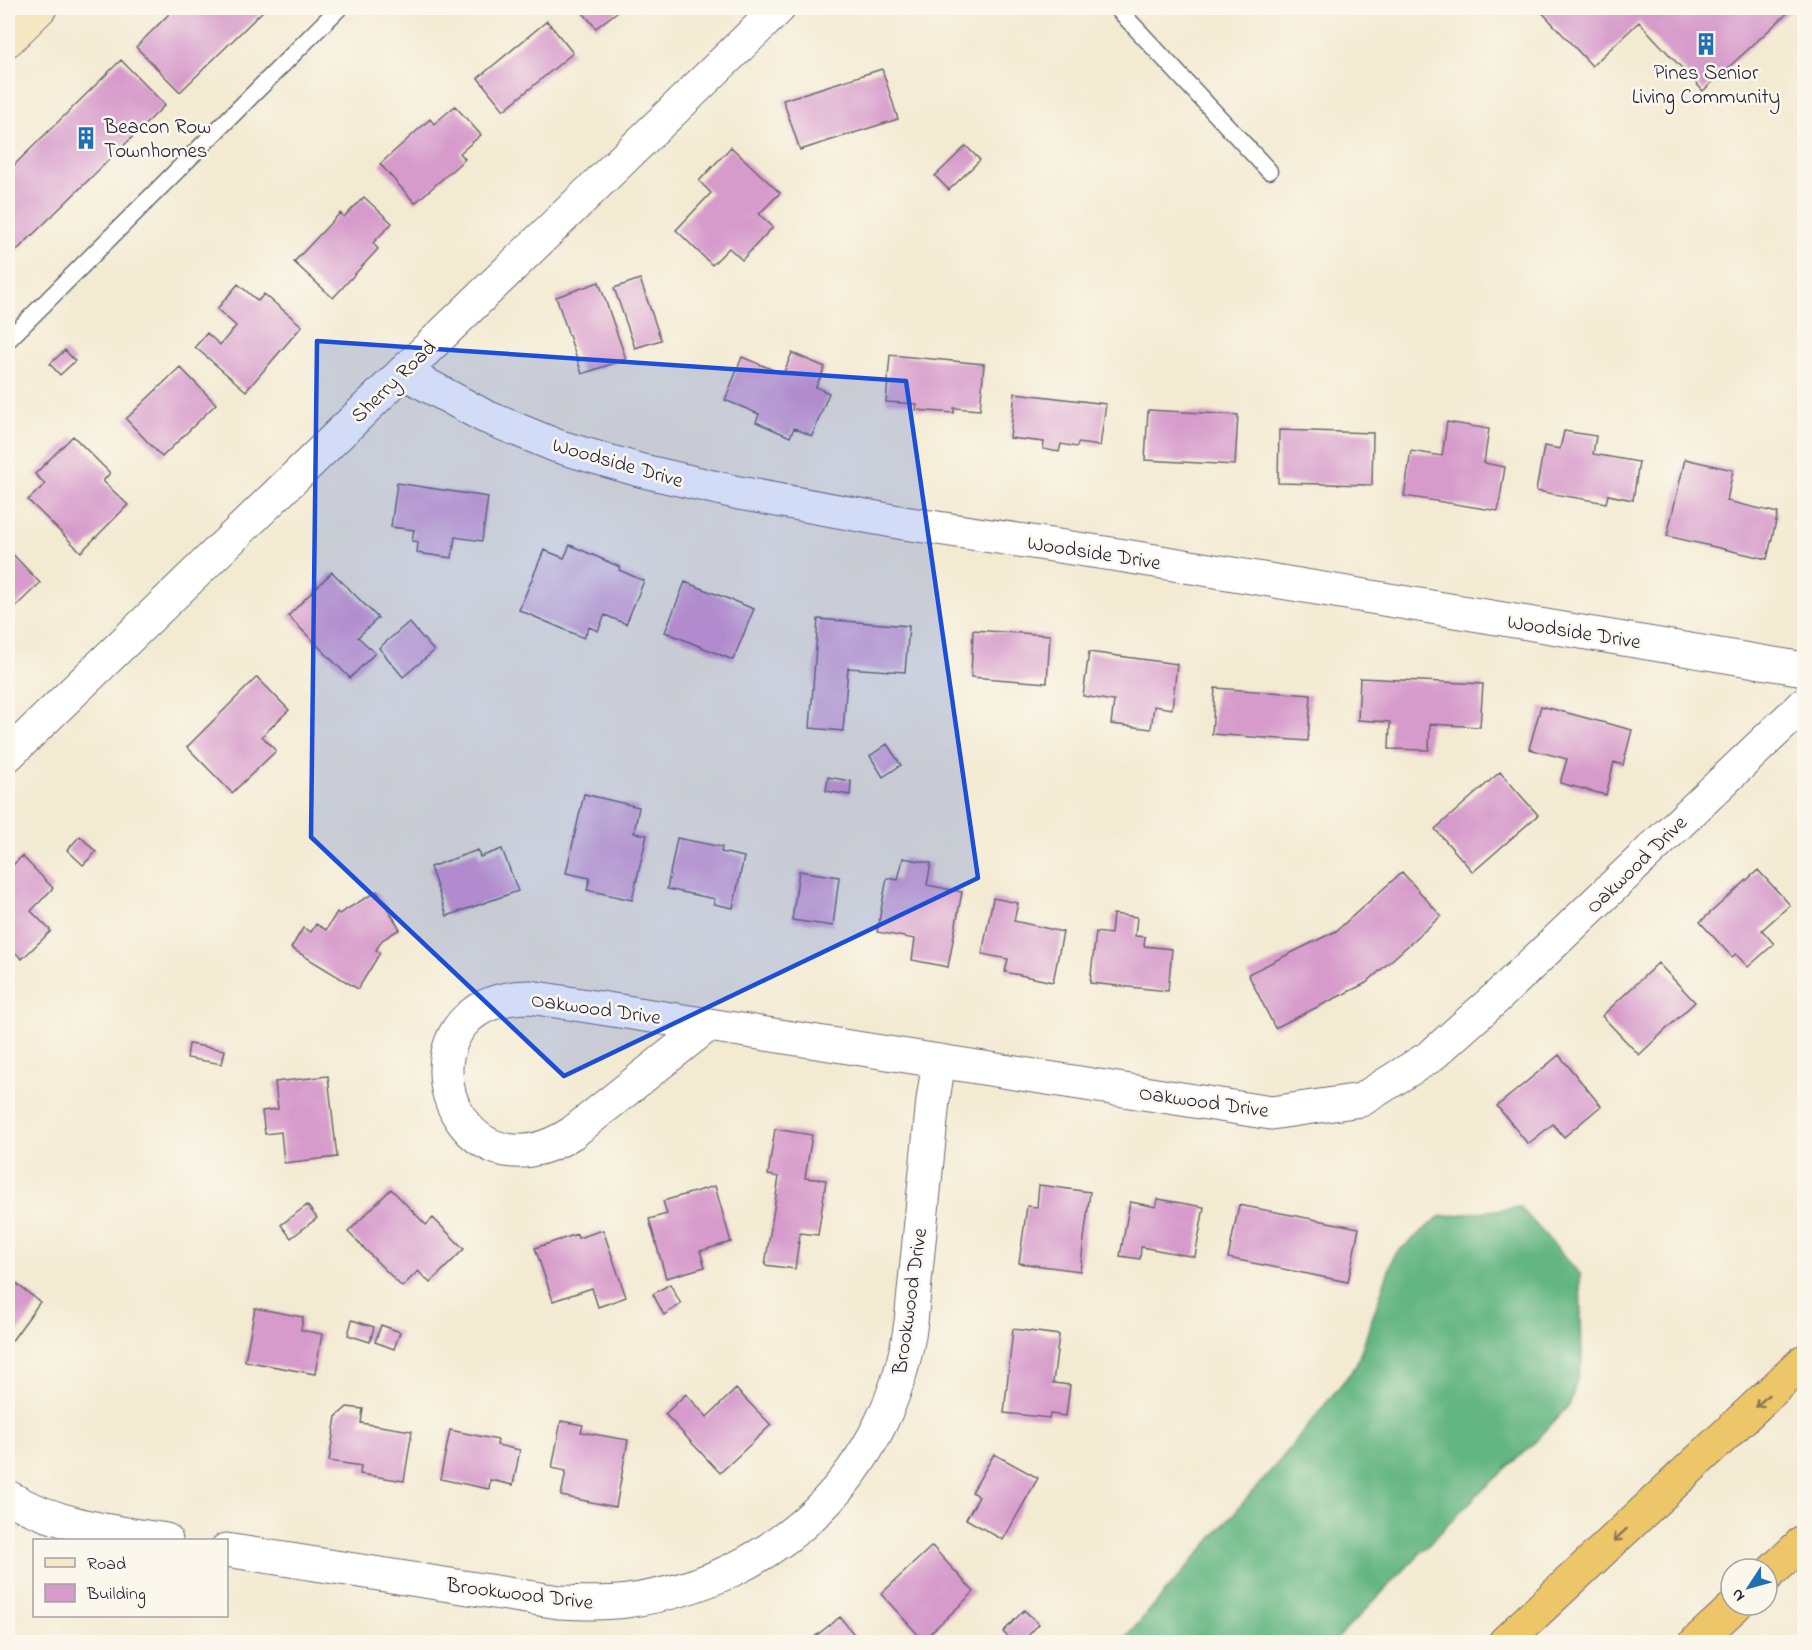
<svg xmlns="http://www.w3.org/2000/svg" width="1812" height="1650" font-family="'Indie Flower',sans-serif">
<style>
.forest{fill:#63b581;stroke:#426c5e;stroke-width:1.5}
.building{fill:#d69acb}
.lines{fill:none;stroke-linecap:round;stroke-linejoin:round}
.service-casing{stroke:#6b6870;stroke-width:19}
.minor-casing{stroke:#6b6870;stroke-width:35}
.secondary-casing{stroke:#6b6870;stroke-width:35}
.motorway-casing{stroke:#6b6870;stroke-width:35}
.service{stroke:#fff;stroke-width:16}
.minor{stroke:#fff;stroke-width:33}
.secondary{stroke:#f7e8c3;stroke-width:33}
.motorway{stroke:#ecc669;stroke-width:33}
.oneway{stroke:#877452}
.marked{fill:#1d4ed8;fill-opacity:0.2;stroke:#1d4ed8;stroke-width:4.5;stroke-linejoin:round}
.labels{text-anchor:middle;stroke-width:5;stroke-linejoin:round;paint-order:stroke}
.poi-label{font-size:21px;fill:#22223b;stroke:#fbf7ec}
.street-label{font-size:21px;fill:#22223b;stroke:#fbf7ec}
</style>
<rect width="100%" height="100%" fill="#fbf7ec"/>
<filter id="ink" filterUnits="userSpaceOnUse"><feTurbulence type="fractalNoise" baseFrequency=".0167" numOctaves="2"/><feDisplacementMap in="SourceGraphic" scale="12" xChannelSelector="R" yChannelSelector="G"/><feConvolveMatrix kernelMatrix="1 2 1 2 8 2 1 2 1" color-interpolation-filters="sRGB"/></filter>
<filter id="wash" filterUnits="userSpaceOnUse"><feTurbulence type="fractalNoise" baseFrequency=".008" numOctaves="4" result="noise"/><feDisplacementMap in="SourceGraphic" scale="24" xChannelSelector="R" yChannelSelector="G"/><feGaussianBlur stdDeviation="1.35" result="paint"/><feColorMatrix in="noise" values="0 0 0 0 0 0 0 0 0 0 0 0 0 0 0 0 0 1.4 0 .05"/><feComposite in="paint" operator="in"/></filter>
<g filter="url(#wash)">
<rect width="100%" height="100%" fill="#f3ead2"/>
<path class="forest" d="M1520,1207L1580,1274L1582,1361L1570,1404L1534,1443L1475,1497L1334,1642H1122L1282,1458L1356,1366L1394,1255L1439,1217Z"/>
<g id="blocks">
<path class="building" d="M175,8H266L180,92L136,47Z
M579,8H622L596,28Z
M1538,8H1793L1703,91L1639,22L1592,66Z
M547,21L573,53L504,110L478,78Z
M121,60L165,105L8,259V171Z
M882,69L898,119L800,150L783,100Z
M455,106L481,135L460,153L465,159L415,203L380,164L430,119L434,124Z
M966,146L980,160L949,190L935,176Z
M731,147L780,193L759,214L773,227L742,260L729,248L712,265L676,230L711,193L699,181Z
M364,197L392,223L373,243L378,249L333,298L294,262L340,213L344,217Z
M640,279L661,340L635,348L614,288Z
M599,282L626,359L582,374L556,297Z
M238,284L258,301L264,294L302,326L246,391L195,347L207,333L220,345L236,326L217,309Z
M65,350L75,361L60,375L50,364Z
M792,353L825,367L816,387L829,393L812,436L794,428L790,437L756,422L759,414L725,400L742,357L783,374Z
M890,355L984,364L980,410L954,408V413L916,410L917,404L886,402Z
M180,367L216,404L162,457L126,419Z
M1015,393L1106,404L1100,446L1078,443L1077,447L1061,444L1059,452L1043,449L1044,442L1010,438Z
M1148,410L1238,415L1235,465L1145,460Z
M1447,422L1489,429L1484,463L1505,467L1498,511L1404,496L1411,451L1442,456Z
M1279,430L1373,433L1372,485L1278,483Z
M1564,431L1596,436L1593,454L1639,462L1633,500L1608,495L1606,503L1536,491L1544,446L1560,449Z
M73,436L110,473L103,481L128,505L81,552L28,500L45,484L35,474Z
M1685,459L1733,470L1727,501L1778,513L1767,559L1667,536Z
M397,483L488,497L482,541L455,537L452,558L417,553L418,542L412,541L414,530L391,527Z
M570,545L620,567L619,570L644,581L626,624L605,615L598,631L589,627L584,638L519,610L544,550L564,558Z
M8,549L40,583L8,614Z
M332,572L378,618L358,637L375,653L350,678L288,616Z
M685,582L754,609L733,660L665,632Z
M818,619L909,626L905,672L848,668L843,731L810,728Z
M409,622L434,651L403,677L379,648Z
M973,630L1050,635L1047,683L971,677Z
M1089,652L1177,664L1172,709L1154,706L1151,729L1111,724L1114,701L1083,696Z
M257,677L289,710L262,736L276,751L232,793L187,747Z
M1360,678L1483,684L1480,727L1430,724L1429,750L1389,749L1390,722L1358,720Z
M1215,688L1311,695L1308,741L1212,734Z
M1541,706L1632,730L1623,765L1614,762L1606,795L1560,783L1567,759L1529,749Z
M887,744L901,765L883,777L870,756Z
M1500,772L1538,815L1473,872L1435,829Z
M828,777L851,781L850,795L826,791Z
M584,794L639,807L634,833L647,835L632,900L587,890L590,878L566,873Z
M80,836L96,852L83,865L67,850Z
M677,838L722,847L721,852L744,857L733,908L714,904L715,899L667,889Z
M502,849L518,891L447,916L430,867L478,850L480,857Z
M22,856L53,888L31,911L51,931L22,959L8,946V870Z
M903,858L931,863L927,885L962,892L948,967L912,960L915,939L877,932L887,878L898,880Z
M1758,870L1790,905L1762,930L1774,944L1748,967L1736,954L1732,957L1700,922Z
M799,871L839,877L833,926L792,920Z
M1402,872L1441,916L1366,983L1275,1028L1248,974L1336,931Z
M377,891L400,929L382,940L376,950L380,953L358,989L291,948L303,928L311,932L316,924L326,930L337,912L339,914Z
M993,898L1018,903L1014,921L1063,932L1053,982L1005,972L1008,959L982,954Z
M1113,914L1137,917L1135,936L1145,937L1144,946L1172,949L1168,991L1090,983L1096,932L1111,934Z
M1658,963L1695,1002L1639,1055L1602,1016Z
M189,1044L225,1050L222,1064L187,1058Z
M1559,1055L1601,1106L1564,1137L1553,1124L1528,1144L1497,1106Z
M328,1076L337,1157L284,1163L281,1132L265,1134L262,1111L278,1109L275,1082Z
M775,1129L812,1135L805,1178L826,1180L818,1235L800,1233L795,1269L765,1265L779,1177L768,1175Z
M1039,1185L1090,1192L1080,1271L1019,1263L1027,1206L1037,1207Z
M715,1186L731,1242L700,1251L705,1267L666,1278L649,1219L667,1214L663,1201Z
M391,1189L426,1225L433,1218L464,1249L430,1283L418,1271L402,1287L348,1232Z
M1158,1199L1204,1207L1195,1257L1141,1247L1140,1259L1120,1256L1130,1202L1156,1207Z
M307,1205L317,1218L291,1238L281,1225Z
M1239,1205L1359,1228L1348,1282L1228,1258Z
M603,1230L626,1297L598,1307L592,1288L553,1301L535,1248L577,1234L578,1238Z
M8,1277L40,1302L11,1342L8,1339Z
M670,1284L681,1304L664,1315L653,1294Z
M255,1308L303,1317L301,1330L322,1334L315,1374L245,1361Z
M352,1320L374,1327L370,1342L348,1335Z
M381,1325L400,1332L394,1349L375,1342Z
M1013,1329L1059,1335L1053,1383L1070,1385L1066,1416L1050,1414L1049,1418L1004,1413Z
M736,1389L771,1425L720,1473L665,1414L686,1394L707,1417Z
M347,1407L363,1409L361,1423L412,1431L404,1481L360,1474L361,1466L329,1461L336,1417Z
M561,1421L583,1425L581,1432L628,1440L616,1507L561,1496L566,1471L552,1468Z
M450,1430L498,1440L497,1445L520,1450L513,1485L490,1480L489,1489L440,1479Z
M994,1454L1038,1478L1003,1540L966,1519L979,1497L972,1492Z
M932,1546L974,1592L923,1640L881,1594Z
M1024,1610L1039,1624L1022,1642H1014L1003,1632Z
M840,1617L860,1642H808Z"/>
</g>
</g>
<g filter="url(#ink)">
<use href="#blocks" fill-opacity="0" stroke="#6b6870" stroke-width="1.5"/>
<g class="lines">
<g class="service-casing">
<path id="service" d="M1117,8L1269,171
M8,340L339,8"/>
</g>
<g class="minor-casing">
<path id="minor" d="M403,372L484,416L557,446L639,470L739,493L904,523L1125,556L1804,669
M8,755L779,8
M708,1025L572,1133C448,1214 384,998 530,997L1271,1113L1361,1100L1431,1056L1496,998L1804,704
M8,1497C56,1525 112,1532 166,1540
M226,1550L559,1602C582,1603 605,1604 627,1601C777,1581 891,1472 911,1322L933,1100L939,1061"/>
</g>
<g class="secondary-casing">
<path id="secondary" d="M8,40L40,8"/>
</g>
<g class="motorway-casing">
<path id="motorway" d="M1767,1576L1804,1541
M1505,1642L1804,1361
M1696,1642L1736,1605"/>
</g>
<use href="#service" class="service"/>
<use href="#minor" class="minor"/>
<use href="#secondary" class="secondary"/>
<use href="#motorway" class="motorway"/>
</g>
<defs><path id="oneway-shaft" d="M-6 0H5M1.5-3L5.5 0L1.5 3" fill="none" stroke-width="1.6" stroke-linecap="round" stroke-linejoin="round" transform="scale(1.5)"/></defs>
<g class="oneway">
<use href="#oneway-shaft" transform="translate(1762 1401) rotate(137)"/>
<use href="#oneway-shaft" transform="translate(1620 1535) rotate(137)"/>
</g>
</g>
<path class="marked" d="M317,341L906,381L978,878L564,1076L311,837Z"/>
<defs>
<g id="building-bare" transform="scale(1.8)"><path d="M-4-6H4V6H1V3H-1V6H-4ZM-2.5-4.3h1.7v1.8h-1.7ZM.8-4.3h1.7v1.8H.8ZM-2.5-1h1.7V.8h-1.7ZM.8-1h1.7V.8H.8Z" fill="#1f6fb2" stroke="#fbf7ec" stroke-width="2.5" paint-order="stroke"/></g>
</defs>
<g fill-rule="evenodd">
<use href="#building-bare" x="1706" y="44"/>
<use href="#building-bare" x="86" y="138"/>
</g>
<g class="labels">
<g class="poi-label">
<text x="1706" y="79">Pines Senior<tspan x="1706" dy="24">Living Community</tspan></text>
<text x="104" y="133" text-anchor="start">Beacon Row<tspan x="104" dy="24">Townhomes</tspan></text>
</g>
<g class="street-label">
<text transform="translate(393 381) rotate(-44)" y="7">Sherry Road</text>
<text transform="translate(618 462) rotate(16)" y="7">Woodside Drive</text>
<text transform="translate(1094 552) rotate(9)" y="7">Woodside Drive</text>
<text transform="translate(1574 631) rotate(9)" y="7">Woodside Drive</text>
<text transform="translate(1636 864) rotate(-44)" y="7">Oakwood Drive</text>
<text transform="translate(596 1008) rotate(8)" y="7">Oakwood Drive</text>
<text transform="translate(1204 1101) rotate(8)" y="7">Oakwood Drive</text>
<text transform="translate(909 1301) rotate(-82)" y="7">Brookwood Drive</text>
<text transform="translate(520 1593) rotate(7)" y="7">Brookwood Drive</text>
</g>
</g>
<rect width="1812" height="1650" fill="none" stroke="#fbf7ec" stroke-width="30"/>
<rect x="33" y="1539" width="195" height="78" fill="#fbf7ec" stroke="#a4a2a5" stroke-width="1.5"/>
<rect x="45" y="1558" width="30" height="9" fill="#f7e8c3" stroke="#a4a2a5" stroke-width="1.5"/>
<text x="87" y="1569" font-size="18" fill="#22223b">Road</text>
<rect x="45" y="1584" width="30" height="18" fill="#d69acb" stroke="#a4a2a5" stroke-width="1.5"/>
<text x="87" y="1599" font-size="18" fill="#22223b">Building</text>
<g transform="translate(1749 1587) rotate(234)"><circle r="28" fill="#fbf7ec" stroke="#a4a2a5" stroke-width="1.5"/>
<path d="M0-4.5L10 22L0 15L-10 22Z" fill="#1f6fb2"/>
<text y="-9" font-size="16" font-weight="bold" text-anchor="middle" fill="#22223b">N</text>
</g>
</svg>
